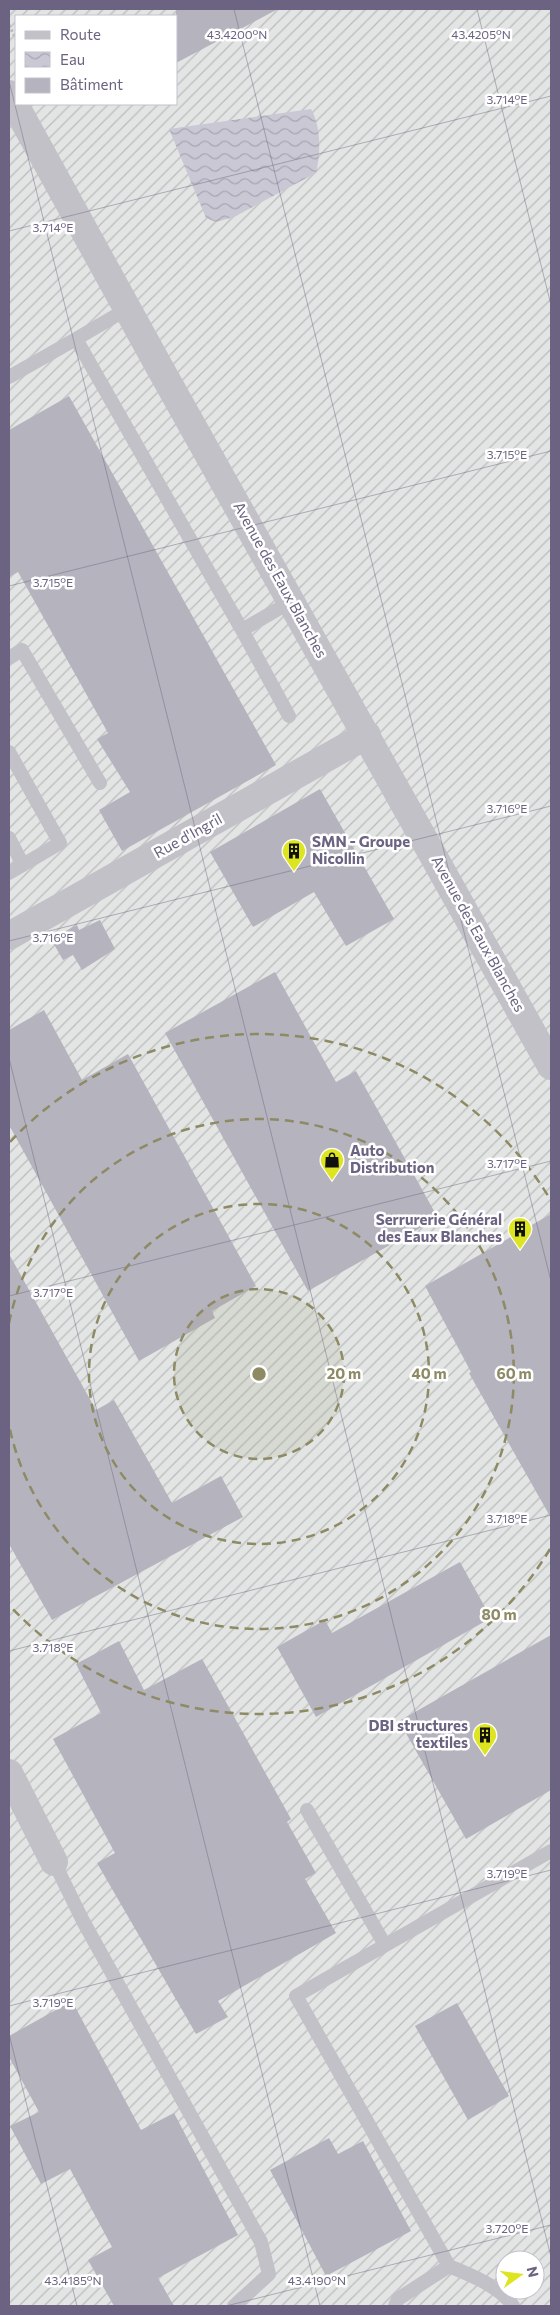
<svg xmlns="http://www.w3.org/2000/svg" width="560" height="2315" font-family="Commissioner,sans-serif">
<style>
.industrial{fill:url(#industrial-furrows);fill-rule:evenodd}
.water{fill:url(#water-waves)}
.building{fill:#b5b3be}
.lines{fill:none;stroke-linecap:round;stroke-linejoin:round}
.path{stroke:#bab9bd;stroke-width:3;stroke-dasharray:2.5 2.5;stroke-linecap:butt}
.lane{stroke:#c3c1c8;stroke-width:14}
.street{stroke:#c3c1c8;stroke-width:28}
.ticks{fill:none;stroke:#6b6381;stroke-width:1;stroke-opacity:0.45}
.ring{fill:none;stroke:#8d8a64;stroke-width:2.5;stroke-dasharray:9 6}
.labels{text-anchor:middle;stroke-width:5;stroke-linejoin:round;paint-order:stroke}
.street-label{font-size:15px;fill:#6b6381;stroke:#fff}
.poi-label{font-size:15px;font-weight:bold;fill:#6b6381;stroke:#fff;text-anchor:start}
.ticks-label{font-size:12px;text-anchor:middle;fill:#6b6381;stroke:#fff;stroke-width:5;stroke-linejoin:round;paint-order:stroke}
.centre{fill:#8d8a64;stroke:#fff;stroke-width:2.5}
.ring-label{font-size:15px;text-anchor:middle;font-weight:bold;fill:#8d8a64;stroke:#fff;stroke-width:5;stroke-linejoin:round;paint-order:stroke}
</style>
<defs>
<pattern id="industrial-furrows" width="10" height="10" patternUnits="userSpaceOnUse" patternTransform="scale(1.25)"><rect width="10" height="10" fill="#e2e5e3"/><path d="M-1 1l2-2M0 10L10 0M9 11l2-2" fill="none" stroke="#bbbdbd"/></pattern>
<pattern id="water-waves" width="16" height="10" patternUnits="userSpaceOnUse" patternTransform="scale(1.25)"><rect width="16" height="10" fill="#c9c8d4"/><path d="M0 5q4-4 8 0t8 0" fill="none" stroke="#a7a6b1"/></pattern>
</defs>
<rect width="100%" height="100%" fill="#f1f4f0"/>
<path class="industrial" d="M9,9H551V2306H9ZM16,16H176V104H16ZM505,2260H535V2290H505Z"/>
<path class="water" d="M311,109C321,126 321,153 316,173L234,217L216,222L206,218L169,129Z"/>
<path class="building" d="M176,9H278L176,63Z
M69,396L276,765L122,851L99,810L130,792L97,739L108,733L18,572L9,577V430Z
M320,789L394,919L346,946L314,892L253,927L210,852Z
M100,920L115,949L82,970L73,955L63,960L51,939L77,925L79,930Z
M275,972L336,1082L356,1071L438,1218L308,1291L165,1033Z
M44,1010L82,1080L128,1054L256,1286L212,1311L215,1318L139,1361L9,1125V1030Z
M551,1214V1518L469,1373L471,1372L425,1286Z
M9,1254L96,1410L114,1400L172,1503L221,1476L243,1517L52,1620L9,1544Z
M460,1562L491,1618L316,1717L277,1647L325,1620L332,1633Z
M551,1635V1790L466,1839L399,1721Z
M119,1641L144,1690L202,1659L291,1819L287,1822L316,1873L305,1879L336,1933L218,2001L228,2017L196,2034L97,1863L115,1853L53,1739L101,1713L76,1664Z
M72,2001L141,2130L174,2113L238,2235L158,2278L174,2306H114L88,2260L112,2247L70,2169L41,2184L10,2126L39,2112L9,2057V2036Z
M457,2003L509,2096L468,2120L415,2026Z
M329,2138L338,2154L363,2141L411,2231L326,2276L270,2170Z"/>
<g class="lines">
<path class="path" d="M9,25L16,39"/>
<path class="lane" d="M127,309L76,339L242,630L292,601
M9,377L76,339
M242,630L289,716
M9,658L22,650L100,783
M9,752L60,843L9,873
M9,838L23,865
M307,1810L385,1945
M54,1862L83,1921L261,2242L269,2274L234,2306
M449,2266L296,1996L551,1851
M395,2306L398,2299L449,2266C470,2275 500,2286 513,2306"/>
<path class="street" d="M9,94L161,370L551,1066
M9,936L367,735
M9,1773L54,1862"/>
</g>
<path class="ticks" d="M234,9L551,1281M477,9L551,305M9,81L551,2257M9,231L551,96M9,586L551,451M9,941L551,806M9,1058L320,2306M9,1296L551,1161M9,1651L551,1515M9,2006L551,1870M9,2034L77,2306M226,2306L551,2225"/>
<circle cx="259" cy="1374" r="85" fill="#8d8a64" fill-opacity=".12"/>
<g class="ring">
<circle cx="259" cy="1374" r="85"/>
<circle cx="259" cy="1374" r="170"/>
<path d="M9 1323A255 255 0 1 1 9 1425"/>
<path d="M550 1549A340 340 0 0 1 10 1606M10 1142A340 340 0 0 1 550 1199"/>
</g>
<defs>
<g id="building-pin" transform="scale(1.25)"><path d="M0 17L-7.5 6A9.5 9.5 0 1 1 7.5 6Z" fill="#dce51f" stroke="#fff"/><path d="M-4-6H4V6H1V3H-1V6H-4ZM-2.5-4.3h1.7v1.8h-1.7ZM.8-4.3h1.7v1.8H.8ZM-2.5-1h1.7V.8h-1.7ZM.8-1h1.7V.8H.8Z" fill="#111"/></g>
<g id="shop-pin" transform="scale(1.25)"><path d="M0 17L-7.5 6A9.5 9.5 0 1 1 7.5 6Z" fill="#dce51f" stroke="#fff"/><path d="M-5-2.5h2.3a2.7 3.5 0 0 1 5.4 0H5L5.5 6h-11ZM-1.5-2.5h3a1.5 2.3 0 0 0-3 0Z" fill="#111"/></g>
</defs>
<g fill-rule="evenodd">
<use href="#building-pin" x="294" y="851"/>
<use href="#shop-pin" x="332" y="1160"/>
<use href="#building-pin" x="520" y="1229"/>
<use href="#building-pin" x="485" y="1735"/>
</g>
<g class="labels">
<g class="street-label">
<text transform="translate(280 580) rotate(61)" y="5">Avenue des Eaux Blanches</text>
<text transform="translate(188 836) rotate(-29)" y="5">Rue d'Ingril</text>
<text transform="translate(478 934) rotate(61)" y="5">Avenue des Eaux Blanches</text>
</g>
<g class="poi-label">
<text x="312" y="847">SMN - Groupe<tspan x="312" dy="17">Nicollin</tspan></text>
<text x="350" y="1156">Auto<tspan x="350" dy="17">Distribution</tspan></text>
<text x="502" y="1225" text-anchor="end">Serrurerie Général<tspan x="502" dy="17">des Eaux Blanches</tspan></text>
<text x="468" y="1731" text-anchor="end">DBI structures<tspan x="468" dy="17">textiles</tspan></text>
</g>
</g>
<g class="ticks-label">
<text x="237" y="39">43.4200°N</text>
<text x="481" y="39">43.4205°N</text>
<text x="507" y="104">3.714°E</text>
<text x="53" y="232">3.714°E</text>
<text x="507" y="459">3.715°E</text>
<text x="53" y="587">3.715°E</text>
<text x="507" y="813">3.716°E</text>
<text x="53" y="942">3.716°E</text>
<text x="507" y="1168">3.717°E</text>
<text x="53" y="1297">3.717°E</text>
<text x="507" y="1523">3.718°E</text>
<text x="53" y="1652">3.718°E</text>
<text x="507" y="1878">3.719°E</text>
<text x="53" y="2007">3.719°E</text>
<text x="507" y="2233">3.720°E</text>
<text x="73" y="2285">43.4185°N</text>
<text x="317" y="2285">43.4190°N</text>
</g>
<circle cx="259" cy="1374" r="8" class="centre"/>
<g class="ring-label">
<text x="344" y="1379">20 m</text>
<text x="429" y="1379">40 m</text>
<text x="514" y="1379">60 m</text>
<text x="499" y="1620">80 m</text>
</g>
<rect width="560" height="2315" fill="none" stroke="#6b6381" stroke-width="20"/>
<rect x="15" y="15" width="162" height="90" fill="#ffffff" stroke="#c4c1cd"/>
<rect x="25" y="31" width="25" height="8" fill="#c3c1c8" stroke="#c4c1cd"/>
<text x="60" y="40" font-size="15" fill="#6b6381">Route</text>
<rect x="25" y="52" width="25" height="15" fill="url(#water-waves)" stroke="#c4c1cd"/>
<text x="60" y="65" font-size="15" fill="#6b6381">Eau</text>
<rect x="25" y="78" width="25" height="15" fill="#b5b3be" stroke="#c4c1cd"/>
<text x="60" y="90" font-size="15" fill="#6b6381">Bâtiment</text>
<g transform="translate(520 2275) rotate(76)"><circle r="24" fill="#ffffff" stroke="#c4c1cd"/>
<path d="M0-4L9 19L0 12L-9 19Z" fill="#dce51f"/>
<text y="-8" font-size="14" font-weight="bold" text-anchor="middle" fill="#6b6381">N</text>
</g>
</svg>
